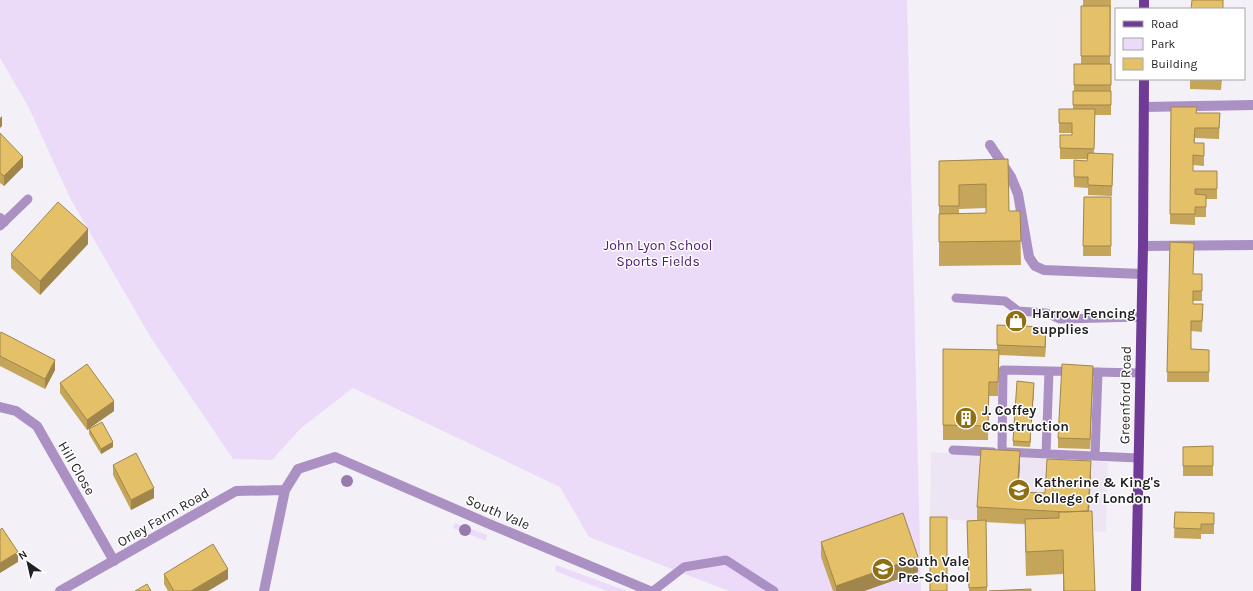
<svg xmlns="http://www.w3.org/2000/svg" width="1253" height="591" font-family="Karla,sans-serif">
<style>
.built{fill:#ede5f4}
.green{fill:#ebdbf9}
.lines{fill:none;stroke-linecap:round;stroke-linejoin:round}
.lane{stroke:#ab90c3;stroke-width:9}
.street{stroke:#ab90c3;stroke-width:10}
.primary{stroke:#703b96;stroke-width:10}
.tree{fill:#997aad}
.wall{fill:#c4a55a;fill-rule:evenodd}
.shaded-wall{fill:#a0864a}
.building{fill:#e4c069;stroke:#a0864a}
.labels{text-anchor:middle;stroke-width:3;stroke-linejoin:round;paint-order:stroke}
.park-label{font-size:14px;fill:#4f1a71;stroke:#fff}
.poi-label{font-size:14px;font-weight:bold;fill:#201f21;stroke:#fff;text-anchor:start}
.street-label{font-size:14px;fill:#201f21;stroke:#fff}
</style>
<rect width="100%" height="100%" fill="#f4f0f7"/>
<path class="built" d="M931,452L1108,462L1106,532L930,518Z"/>
<path class="green" d="M0,0H907L921,591H729L589,537L560,487L353,388L301,428L272,460L233,459L151,338L70,198L28,106L0,58Z
M455,523L487,535L486,541L453,528Z
M556,565L627,591H607L555,571Z"/>
<g class="lines">
<path class="lane" d="M0,226L28,199
M956,298L1005,301L1018,311L1046,313L1060,319L1141,317
M953,450L993,452
M1002,452L1003,370L1140,373
M1007,452L1138,458
M1046,454L1049,371
M1095,456L1098,372
M653,591L684,567L726,560L774,591"/>
<path class="street" d="M1144,107L1253,105
M990,145L1011,177L1018,194L1029,257L1035,266L1044,270L1142,274
M0,218L4,222
M1143,246L1253,245
M0,407L16,411L37,426L114,561
M60,591L236,491L285,490
M264,591L285,490L298,469L335,457L487,523L650,591"/>
<path class="primary" d="M1144,9V0
M1136,591L1143,246L1144,79"/>
</g>
<g class="tree">
<circle cx="347" cy="481" r="6"/>
<circle cx="465" cy="530" r="6"/>
</g>
<path class="wall" d="M1083,0H1111L1110,64H1111V115H1095L1094,153L1113,164L1112,196L1088,195V188L1074,187V160L1087,161V159H1060V135H1072V133H1059V109H1073V91H1074V64H1081V6H1083Z
M1190,79H1222L1221,90L1190,89Z
M1171,107L1197,113H1220L1219,139L1195,138L1194,143H1204V166L1193,165V171H1217V199H1206V217H1195V225L1170,224Z
M0,133L23,167L4,186L0,183Z
M1008,159L1009,211H1020L1021,265L939,266V161ZM986,208V213L959,214V209Z
M1084,197H1111V256H1083Z
M1170,242L1193,274H1202V301H1193V304H1203L1202,332L1191,331V349L1209,350V382H1167Z
M88,244L40,295L11,268V254Z
M997,325L1046,337L1045,357L999,355L998,396H989L988,440H943V349L997,350Z
M0,334L55,370L45,389L0,366Z
M1093,376L1090,449L1058,448V438Z
M60,383L114,411L87,430L60,393Z
M1034,388L1030,447L1013,446V441Z
M89,429L113,447L101,454L89,434Z
M1213,446V476H1183V447Z
M113,465L154,498L131,510L113,475Z
M1020,465L1018,492L1045,493L1091,475L1089,511L1095,591H1063V574L1026,576L1025,543V524L986,522L987,591H969L967,521L977,520V507Z
M1175,512L1214,513V534H1201V539L1174,538Z
M821,542L918,572L864,591H833L821,557Z
M164,574L228,579L208,591H168L164,584Z"/>
<path class="shaded-wall" d="M2,116V126L0,128V118Z
M23,157V167L4,186V176Z
M88,229V244L40,295V281Z
M1046,327V337L1045,357V347Z
M55,360V370L45,389V379Z
M1093,366V376L1090,449V439Z
M1034,383V388L1030,447V442Z
M114,401V411L87,430V420Z
M113,442V447L101,454V449Z
M1020,451V465L1017,506V492Z
M1091,461V475L1088,528V513Z
M154,488V498L131,510V500Z
M18,552V562L0,573V563Z
M918,557V572L864,591H836V586Z
M228,569V579L208,591H191Z"/>
<path class="building" d="M1192,0H1223V9H1191Z
M1081,6H1110V56H1081Z
M1074,64H1111V85H1074Z
M1200,79H1221V80Z
M1073,91H1111V105H1073Z
M1171,107H1197L1196,113H1220L1219,128H1195L1194,143H1204V156L1193,155V171H1217V189H1195V194L1206,195V207H1195V214H1170Z
M1059,109H1095L1094,149L1060,148V135H1072V123H1059Z
M0,133L23,157L4,176L0,173Z
M1088,153L1113,154L1112,186L1088,185V177H1074V160L1087,161Z
M1008,159L1009,211H1020L1021,241L939,242V214L986,213V184L959,185V206H939V161Z
M1084,197H1111V246H1083Z
M58,202L88,229L40,281L11,254Z
M1170,242L1194,243L1193,274H1202V291H1193V304H1203L1202,321H1191V349L1209,350V372H1167Z
M997,325L1046,327L1045,347L997,345Z
M1,332L55,360L45,379L0,356V334Z
M943,349L999,350L998,382H989L988,426L943,425Z
M87,364L114,401L87,420L60,383Z
M1062,364L1093,366L1090,439L1058,438Z
M1017,381L1034,383L1030,442L1013,441Z
M102,422L113,442L101,449L89,429Z
M1213,446V466H1183V447Z
M981,449L1020,451L1017,492L1045,493L1047,459L1091,461L1088,511L1066,512L977,507Z
M136,453L154,488L131,500L113,465Z
M1092,511L1095,591H1064L1063,550L1026,552L1025,519L1059,518V512Z
M1175,512L1214,513V524H1201V529L1174,528Z
M903,513L918,557L836,586L821,542Z
M930,517H947V591H930Z
M986,520L987,587L969,588L967,521Z
M2,528L18,552L0,563V530Z
M213,544L228,569L191,591H174L164,574Z
M147,584L151,591H135Z
M1031,589V591H989Z"/>
<defs>
<g id="shop-disc" transform="scale(1.15)"><circle r="9.5" fill="#8f6f14" stroke="#fff"/><path d="M-5-2.5h2.3a2.7 3.5 0 0 1 5.4 0H5L5.5 6h-11ZM-1.5-2.5h3a1.5 2.3 0 0 0-3 0Z" fill="#fff"/></g>
<g id="building-disc" transform="scale(1.15)"><circle r="9.5" fill="#8f6f14" stroke="#fff"/><path d="M-4-6H4V6H1V3H-1V6H-4ZM-2.5-4.3h1.7v1.8h-1.7ZM.8-4.3h1.7v1.8H.8ZM-2.5-1h1.7V.8h-1.7ZM.8-1h1.7V.8H.8Z" fill="#fff"/></g>
<g id="university-disc" transform="scale(1.15)"><circle r="9.5" fill="#8f6f14" stroke="#fff"/><path d="M0-5L7-2L0 1L-7-2ZM-4 1L0 2.5L4 1V4Q0 6-4 4Z" fill="#fff"/></g>
<g id="school-disc" transform="scale(1.15)"><circle r="9.5" fill="#8f6f14" stroke="#fff"/><path d="M0-5L7-2L0 1L-7-2ZM-4 1L0 2.5L4 1V4Q0 6-4 4Z" fill="#fff"/></g>
</defs>
<g fill-rule="evenodd">
<use href="#shop-disc" x="1016" y="321"/>
<use href="#building-disc" x="966" y="418"/>
<use href="#university-disc" x="1019" y="490"/>
<use href="#school-disc" x="883" y="569"/>
</g>
<g class="labels">
<g class="park-label">
<text x="658" y="250">John Lyon School<tspan x="658" dy="16">Sports Fields</tspan></text>
</g>
<g class="poi-label">
<text x="1032" y="318">Harrow Fencing<tspan x="1032" dy="16">supplies</tspan></text>
<text x="982" y="415">J. Coffey<tspan x="982" dy="16">Construction</tspan></text>
<text x="1034" y="487">Katherine &amp; King's<tspan x="1034" dy="16">College of London</tspan></text>
<text x="898" y="566">South Vale<tspan x="898" dy="16">Pre-School</tspan></text>
</g>
<g class="street-label">
<text transform="translate(1125 395) rotate(-89)" y="5">Greenford Road</text>
<text transform="translate(77 468) rotate(60)" y="5">Hill Close</text>
<text transform="translate(498 512) rotate(23)" y="5">South Vale</text>
<text transform="translate(163 517) rotate(-30)" y="5">Orley Farm Road</text>
</g>
</g>
<rect x="1115" y="8" width="130" height="72" fill="#ffffff" stroke="#a6a5a6"/>
<rect x="1123" y="21" width="20" height="6" fill="#703b96" stroke="#a6a5a6"/>
<text x="1151" y="28" font-size="12" fill="#201f21">Road</text>
<rect x="1123" y="38" width="20" height="12" fill="#ebdbf9" stroke="#a6a5a6"/>
<text x="1151" y="48" font-size="12" fill="#201f21">Park</text>
<rect x="1123" y="58" width="20" height="12" fill="#e4c069" stroke="#a6a5a6"/>
<text x="1151" y="68" font-size="12" fill="#201f21">Building</text>
<g transform="translate(28 563) rotate(326)" stroke="#ffffff" stroke-width="3" paint-order="stroke">
<path d="M0-3L7 15L0 10L-7 15Z" fill="#201f21"/>
<text y="-6" font-size="11" font-weight="bold" text-anchor="middle" fill="#201f21">N</text>
</g>
</svg>
